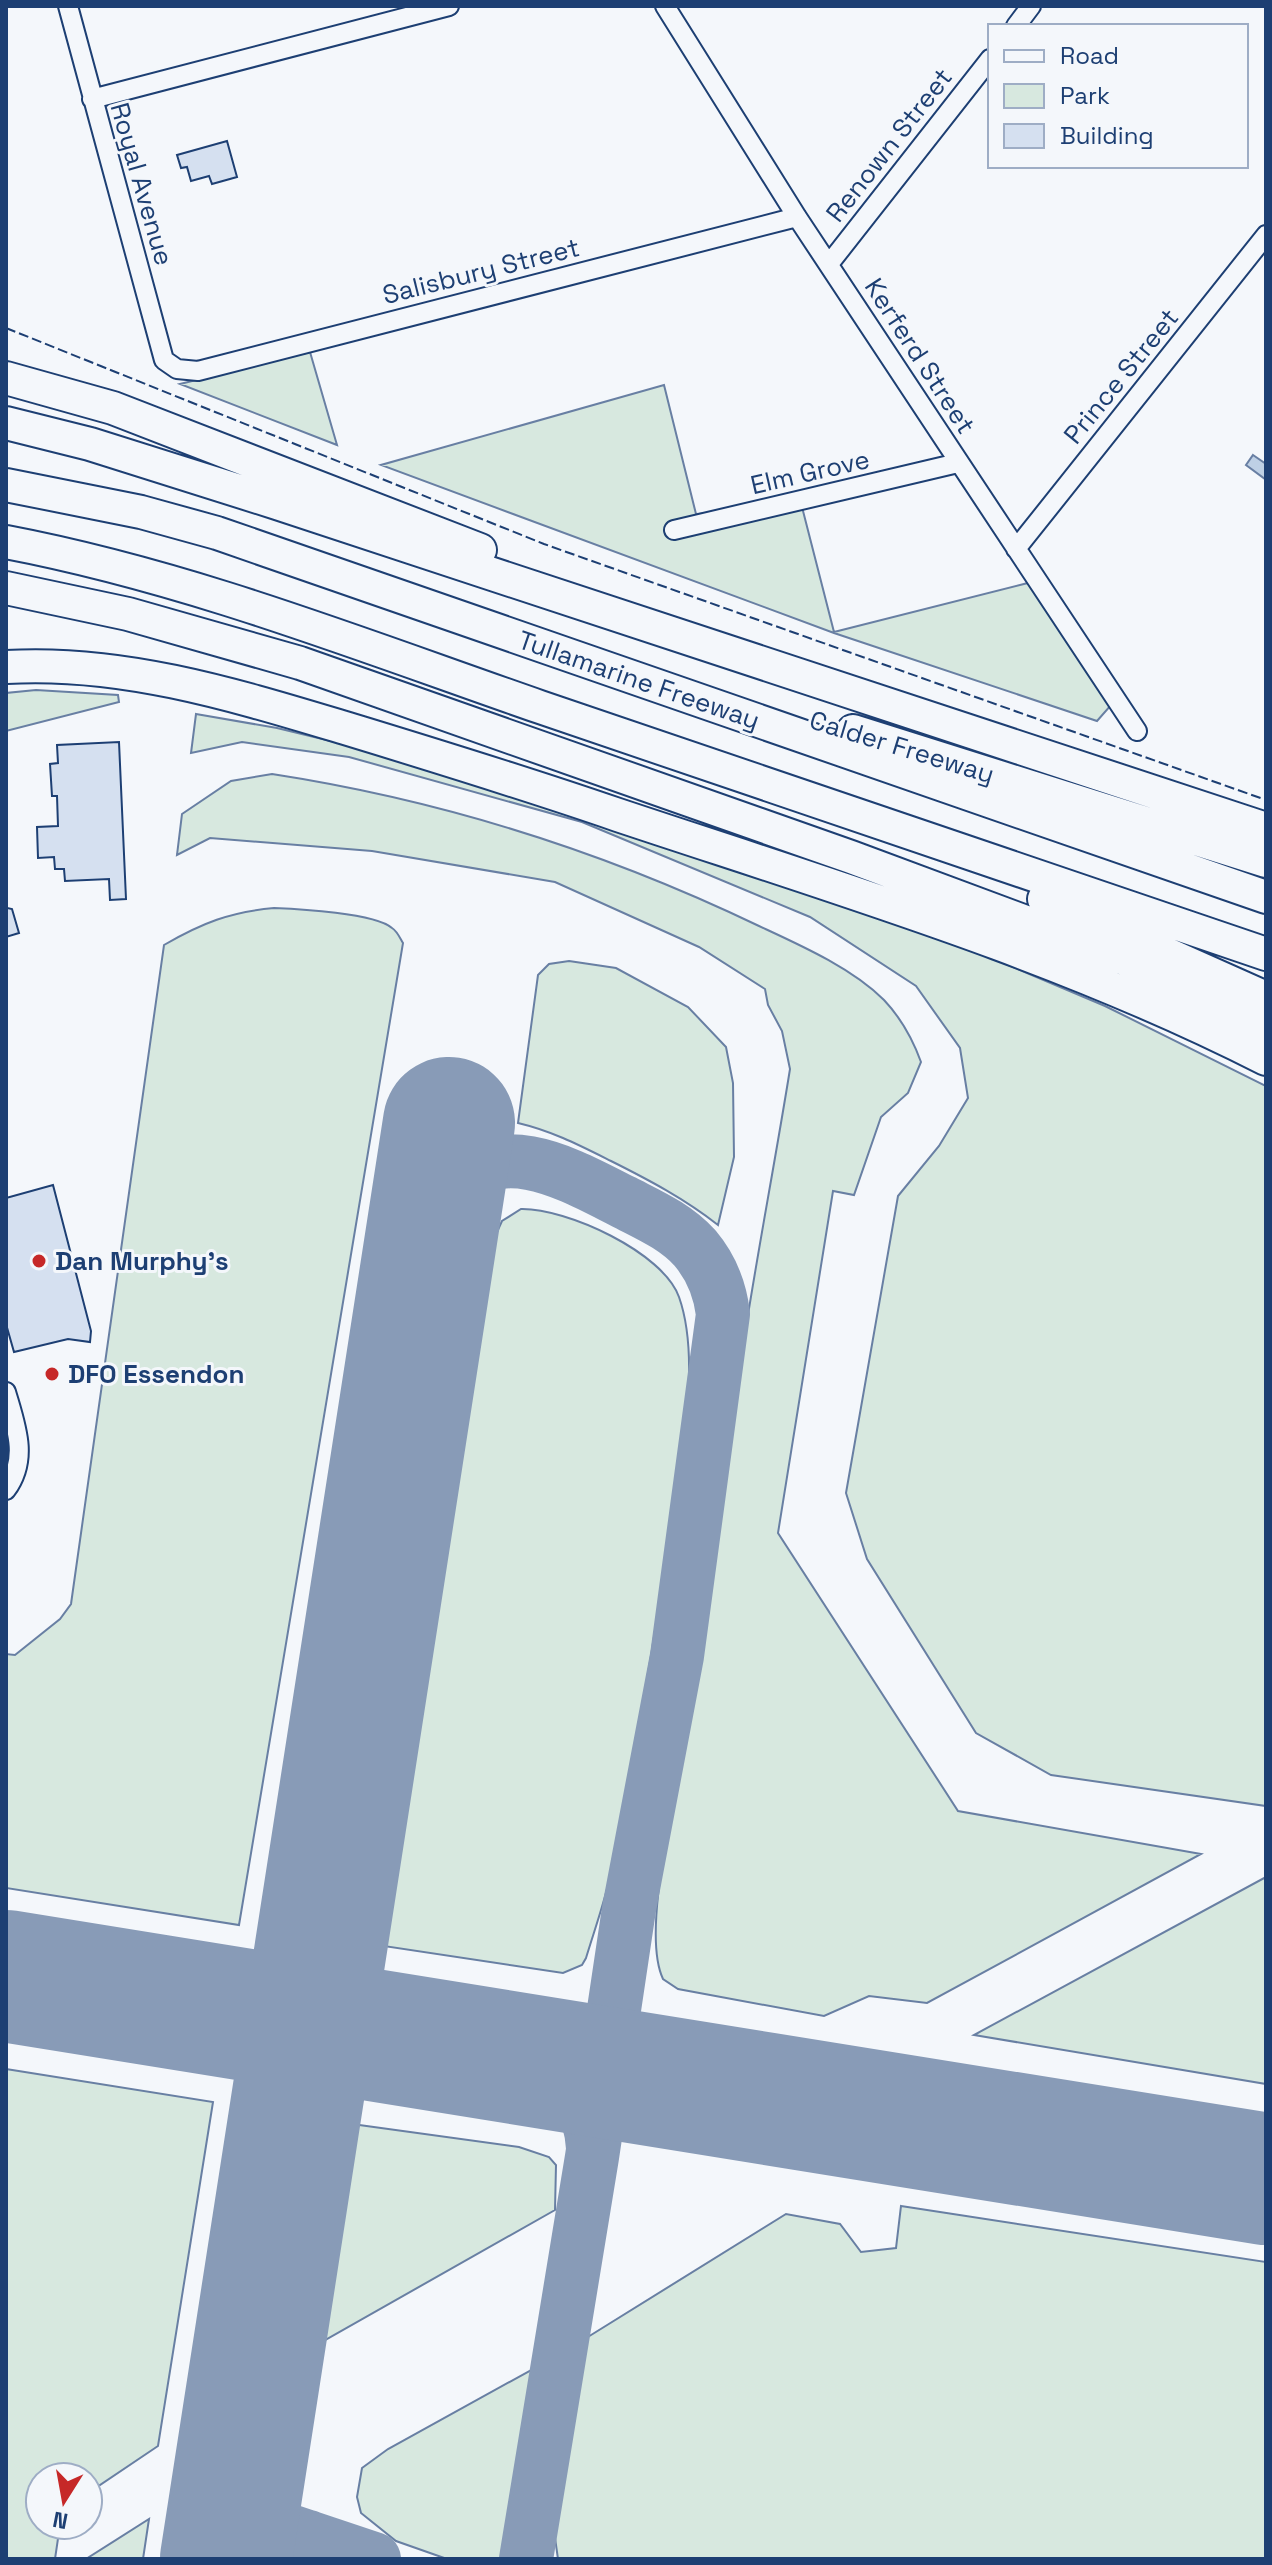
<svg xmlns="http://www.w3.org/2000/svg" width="1272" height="2565" font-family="'Space Grotesk',sans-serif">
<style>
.green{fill:#d7e8df;stroke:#687fa3;stroke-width:2}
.water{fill:#bed0e5;stroke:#687fa3;stroke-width:2}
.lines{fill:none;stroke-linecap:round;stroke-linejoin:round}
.taxiway{stroke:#889bb7;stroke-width:54}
.runway{stroke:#889bb7;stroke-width:132}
.building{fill:#d5e0f0;stroke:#1d3f73;stroke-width:2}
.street-casing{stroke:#1d3f73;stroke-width:22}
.highway-casing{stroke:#1d3f73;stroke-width:36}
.street{stroke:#f4f7fb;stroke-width:18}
.highway{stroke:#f4f7fb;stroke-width:32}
.fence{stroke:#1d3f73;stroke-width:2;stroke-dasharray:10 4;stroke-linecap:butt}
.poi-dot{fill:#c62828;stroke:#f4f7fb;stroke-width:3}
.labels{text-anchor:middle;stroke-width:6;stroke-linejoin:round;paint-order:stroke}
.street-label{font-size:26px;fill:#1d3f73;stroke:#f4f7fb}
.poi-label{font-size:26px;font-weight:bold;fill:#1d3f73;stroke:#f4f7fb;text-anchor:start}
</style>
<rect width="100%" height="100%" fill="#f4f7fb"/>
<path class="green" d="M310,352L337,445L180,384Z
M664,385L696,514L802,507L834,632L1028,583L1112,704L1097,721L834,633L381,465Z
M36,690L118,695L119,702L6,731V693Z
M196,714L277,728L446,769L911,924L1105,1006L1266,1086V1806L1051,1775L976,1733L867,1559L846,1493L898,1196L939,1146L968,1098L960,1048L916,986L810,917L582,822L349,757L242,742L191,753Z
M272,774C441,800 605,852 759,926C800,945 852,968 884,1000C901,1018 913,1040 921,1062L908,1093L881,1117L854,1195L833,1191L778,1533L958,1811L1201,1854L927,2003L869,1996L824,2016L678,1989L663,1979C640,1930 678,1791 686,1734C704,1618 720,1502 737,1386C752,1280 773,1175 790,1069L782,1031L768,1005L765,989L699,947L555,882L372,851L210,838L177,855L182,814L231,781Z
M274,908C298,909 375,913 392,928C397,931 400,938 403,943L239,1925L6,1888V1654L15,1655L60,1619L71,1604L164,945C202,923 230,912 274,908Z
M569,961L616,968L688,1007L726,1047L733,1083L734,1157L718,1225C685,1199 649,1180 611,1161C579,1145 552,1131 518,1123L538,975L549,964Z
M521,1209C566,1208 663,1252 679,1297C702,1362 680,1463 670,1531C658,1617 644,1702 627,1788C621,1821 616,1856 607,1889C601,1912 593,1935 586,1958L582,1965L563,1973L377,1945L385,1885L497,1232L502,1221Z
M1266,1877V2084L974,2035Z
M6,2069L213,2102L158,2446L88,2493V2477H40V2525H60L55,2559H6Z
M352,2124L519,2147L549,2157L556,2165L555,2210L311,2348Z
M901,2206L1266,2262V2559H558L555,2538L561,2469L583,2340L786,2214L840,2224L861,2252L896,2248Z
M533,2369L504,2559H447L396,2541L361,2513L357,2497L362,2468L388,2449Z
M149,2519L143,2559H86Z"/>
<path class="water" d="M1253,455L1266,464L1265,479L1246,465Z"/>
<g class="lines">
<path class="taxiway" d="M426,1275C432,1248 433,1209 452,1188C501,1133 572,1176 624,1202C649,1215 675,1226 695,1248C711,1267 720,1289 723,1314L677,1656L629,1909L592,2157L526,2559
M533,2061C571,2077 591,2108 593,2148
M233,2512L374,2559
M237,2559L270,2541L309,2537"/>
<path class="runway" d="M6,1976L1266,2179
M226,2559L449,1123"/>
</g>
<path class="building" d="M227,141L237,177L212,184L209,176L191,181L187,167L181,168L177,155Z
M119,742L126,899L110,900L109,879L65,881L64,869H55L54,857L38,858L37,827L58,826L57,796H52L50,764L58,763L57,745Z
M6,902L7,908L12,909L19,933L6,937Z
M53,1185L91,1331L90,1342L68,1339L14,1352L6,1324V1198Z"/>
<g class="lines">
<g class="street-casing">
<path id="street" d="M68,6L164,360L177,369L198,371L797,217
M665,6L797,217L1137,731
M1016,26L1031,6
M92,99L449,6
M829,264L990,59
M674,530L958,463
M1016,549L1266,235
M6,1392C16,1426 29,1459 6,1490"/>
</g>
<g class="highway-casing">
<path id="highway" d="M6,378L113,408L480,550
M6,423L90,444L277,503L1266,829
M6,485L141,512L217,533L1266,897
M6,542C190,577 364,646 540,707C782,791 1024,873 1266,954
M6,588L128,614L300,663L851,857L1125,959L1266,1025
M6,667C122,660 235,695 345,728C437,756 528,784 618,815C837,888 1060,954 1266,1059
M853,731L1266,861
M1044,899L1266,998"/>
</g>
<use href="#street" class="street"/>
<use href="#highway" class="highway"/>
<path class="fence" d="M6,328L544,544L1266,800"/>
</g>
<g class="poi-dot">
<circle cx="39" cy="1261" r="8"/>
<circle cx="52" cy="1374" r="8"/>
</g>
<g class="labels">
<g class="street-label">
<text transform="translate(889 145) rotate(-52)" y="9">Renown Street</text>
<text transform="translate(142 184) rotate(74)" y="9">Royal Avenue</text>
<text transform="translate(481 271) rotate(-14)" y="9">Salisbury Street</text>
<text transform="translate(920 356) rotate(57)" y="9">Kerferd Street</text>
<text transform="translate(1121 376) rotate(-51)" y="9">Prince Street</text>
<text transform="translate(810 472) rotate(-13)" y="9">Elm Grove</text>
<text transform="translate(639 680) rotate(19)" y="9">Tullamarine Freeway</text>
<text transform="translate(902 747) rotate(17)" y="9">Calder Freeway</text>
</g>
<g class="poi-label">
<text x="55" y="1270">Dan Murphy's</text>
<text x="68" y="1383">DFO Essendon</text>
</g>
</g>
<rect width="1272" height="2565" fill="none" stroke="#1d3f73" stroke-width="16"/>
<rect x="988" y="24" width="260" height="144" fill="#f4f7fb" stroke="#9eadc5" stroke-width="2"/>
<rect x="1004" y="50" width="40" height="12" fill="#f4f7fb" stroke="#9eadc5" stroke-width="2"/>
<text x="1060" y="64" font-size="24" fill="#1d3f73">Road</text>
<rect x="1004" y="84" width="40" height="24" fill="#d7e8df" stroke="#9eadc5" stroke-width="2"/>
<text x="1060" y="104" font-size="24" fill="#1d3f73">Park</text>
<rect x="1004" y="124" width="40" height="24" fill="#d5e0f0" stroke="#9eadc5" stroke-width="2"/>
<text x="1060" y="144" font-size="24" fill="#1d3f73">Building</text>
<g transform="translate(64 2501) rotate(191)"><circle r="38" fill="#f4f7fb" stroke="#9eadc5" stroke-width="2"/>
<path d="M0-6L14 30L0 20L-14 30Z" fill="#c62828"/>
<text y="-12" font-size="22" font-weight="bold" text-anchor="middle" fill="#1d3f73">N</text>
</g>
</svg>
